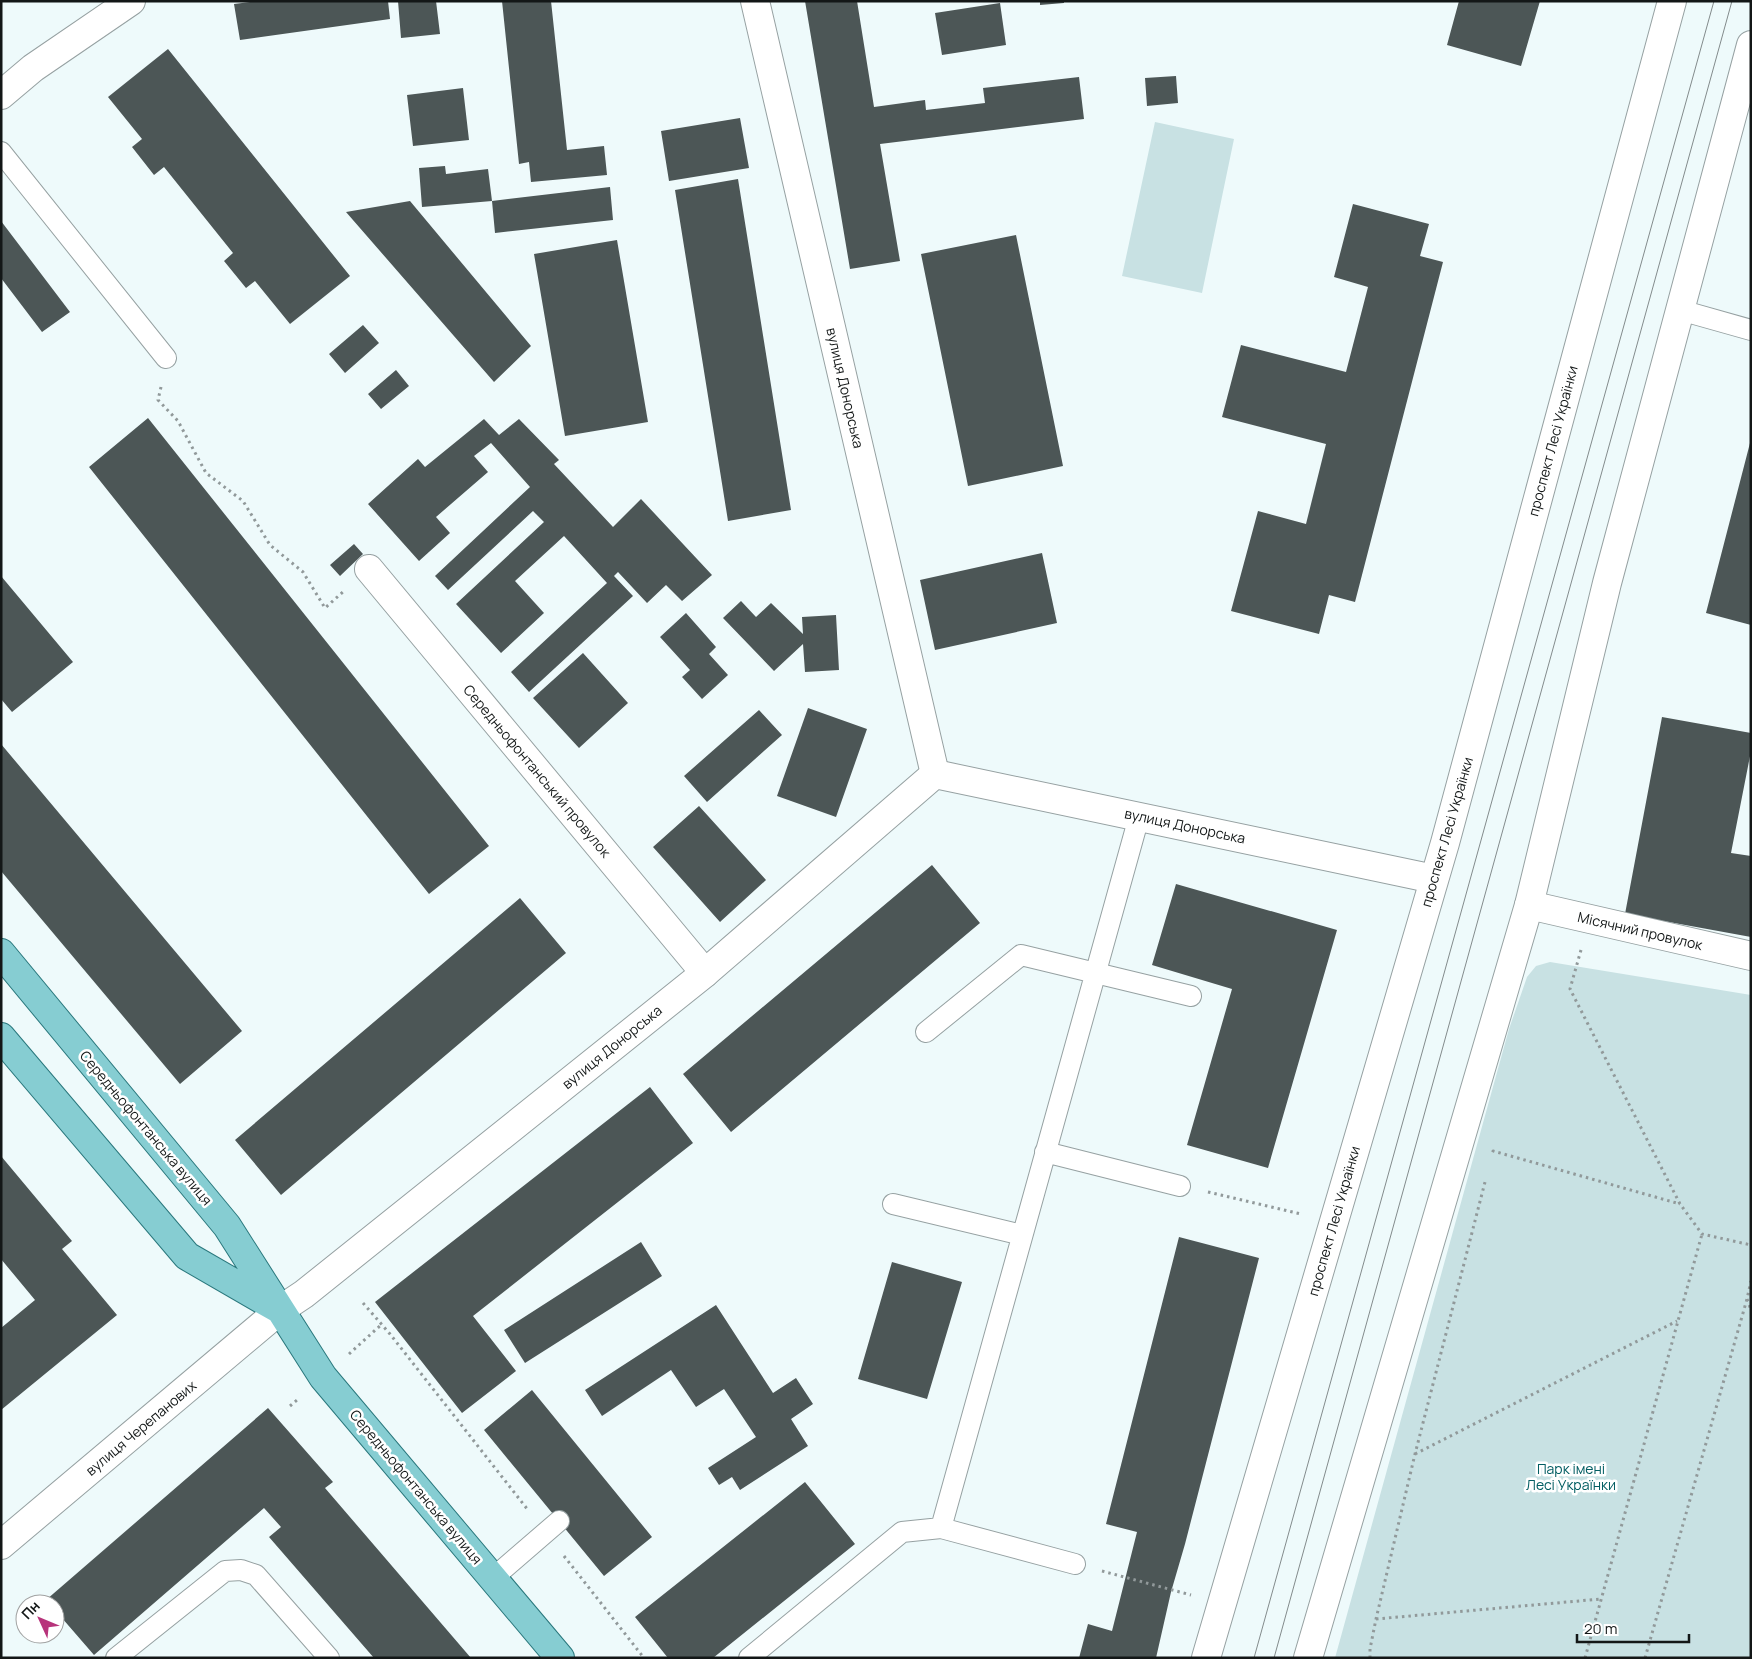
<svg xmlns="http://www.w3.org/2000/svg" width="1752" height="1659" font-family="Manrope,sans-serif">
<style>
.green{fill:#c8e1e3}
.building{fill:#4c5656}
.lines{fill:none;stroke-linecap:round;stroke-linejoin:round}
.lane-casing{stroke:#96a1a2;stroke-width:22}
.street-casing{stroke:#96a1a2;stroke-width:30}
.secondary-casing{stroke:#96a1a2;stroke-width:30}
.primary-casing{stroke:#2a787d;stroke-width:30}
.path{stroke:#91999a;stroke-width:3;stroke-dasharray:2.5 4;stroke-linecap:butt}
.lane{stroke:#fff;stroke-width:20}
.street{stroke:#fff;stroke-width:28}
.secondary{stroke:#fff;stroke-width:28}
.primary{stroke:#86cdd2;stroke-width:28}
.tram{stroke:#838b8c;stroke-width:1}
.labels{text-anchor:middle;stroke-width:5;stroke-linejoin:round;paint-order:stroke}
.street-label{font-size:14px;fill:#131717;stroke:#fff}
.park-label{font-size:14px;fill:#025d62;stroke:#fff}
</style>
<rect width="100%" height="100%" fill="#eefafb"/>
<path class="green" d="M1155,122L1234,139L1202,293L1122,276Z
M1550,962L1751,995V1658H1335L1509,1029L1527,977L1536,966Z"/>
<path class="building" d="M257,1H388L390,19L240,40L234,4Z
M398,1H436L440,34L401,38Z
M502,1H551L567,150L604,146L607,175L531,182L529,162L519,164Z
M805,1H857L874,107L925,100L926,110L985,103L983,88L1079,77L1084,119L880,144L900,261L850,269Z
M1040,1H1064V3L1040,5Z
M1459,1H1540L1521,66L1447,45Z
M1000,3L1006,45L942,55L935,13Z
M168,49L350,276L290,324L255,281L246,288L224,261L233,253L164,167L154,175L132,147L142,139L108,97Z
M1176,76L1178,103L1147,106L1145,78Z
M463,88L469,140L413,146L407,95Z
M740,118L749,168L669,181L661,131Z
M445,166L446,174L488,169L492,201L422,207L419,168Z
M738,179L791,510L728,521L675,190Z
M610,187L613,220L495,233L492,201Z
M410,201L531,346L494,382L346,212Z
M1353,204L1429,224L1420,256L1443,262L1355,602L1329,595L1319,634L1231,611L1258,511L1306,524L1326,444L1222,417L1241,345L1346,372L1368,287L1334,277Z
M1,221L70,312L42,332L1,278Z
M1016,235L1063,466L968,486L921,254Z
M617,240L648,422L565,436L534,254Z
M363,325L379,343L345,373L329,354Z
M396,370L409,386L381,409L368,394Z
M148,418L489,846L429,894L89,467Z
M484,419L499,435L519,419L559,460L554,464L613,527L641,499L712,575L682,601L666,585L647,603L618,572L614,576L633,596L529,692L511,672L607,583L564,536L515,581L544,613L501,653L456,604L544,522L533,511L448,590L435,576L530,487L491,443L474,456L488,472L436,517L450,533L419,561L368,504L418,459L425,467Z
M1750,443H1751V625L1706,613Z
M354,544L363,554L340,576L330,565Z
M1042,553L1057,623L935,650L920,580Z
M1,576L73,662L12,712L1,699Z
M741,601L756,617L771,603L803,634L802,617L836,615L839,670L805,672L803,644L774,671L723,618Z
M686,613L716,647L709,654L728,675L702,699L682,677L690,670L660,637Z
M583,653L628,703L579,748L533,698Z
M808,708L867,729L836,817L777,796Z
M759,710L782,735L707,802L684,776Z
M1662,717L1751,733V751L1731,853L1751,856V937L1625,914Z
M1,744L242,1031L180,1084L1,871Z
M699,806L766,880L720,922L653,847Z
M932,865L980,923L731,1132L683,1074Z
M1176,884L1337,930L1268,1168L1187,1145L1232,989L1152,965Z
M520,898L566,953L281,1195L235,1140Z
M650,1087L693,1143L473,1316L516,1371L462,1413L375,1302Z
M1,1156L72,1241L62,1249L117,1315L1,1410V1328L35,1300L1,1259Z
M1179,1237L1259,1258L1185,1544L1171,1592L1156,1658H1079L1088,1624L1112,1631L1137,1532L1106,1524Z
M641,1242L662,1276L525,1363L504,1330Z
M892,1262L962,1282L927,1399L858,1379Z
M716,1305L773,1393L796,1378L813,1404L791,1419L808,1446L740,1490L732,1477L719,1485L708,1468L756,1437L724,1389L696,1407L671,1370L602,1416L585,1390Z
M532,1390L652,1537L604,1576L484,1430Z
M268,1408L333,1482L325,1488L471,1658H374L269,1537L281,1527L264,1508L94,1655L55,1610V1604H50L46,1600Z
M805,1482L855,1544L713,1658H668L635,1617Z"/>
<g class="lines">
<g class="lane-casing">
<path id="lane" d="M1,152L166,358
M1680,310L1751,330
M926,1032L1021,955L1191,996
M1045,1152L1180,1186
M893,1204L1022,1235
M941,1528L1075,1564
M493,1578L559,1521
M116,1658L225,1571L241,1570L256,1575L329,1658
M749,1658L902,1532L941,1528L1139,817"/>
</g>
<g class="street-casing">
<path id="street" d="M755,1L935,774
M1,95L33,68L131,1
M369,569L705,973
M1529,905L1751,956
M1,1545L280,1310"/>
</g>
<g class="secondary-casing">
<path id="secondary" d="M280,1310L304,1294L705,973L935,774L1434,879
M1206,1658L1445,843L1672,1
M1308,1658L1529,905L1607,583L1751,45"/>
</g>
<g class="primary-casing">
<path id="primary" d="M1,953L227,1226L323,1377L560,1658
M1,1037L187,1256L277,1308"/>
</g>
<path class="path" d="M161,387L158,400L178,421L206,473L243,501L270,545L303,572L325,608L344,591
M1581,950L1570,989L1680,1204L1702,1234L1751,1245
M1493,1152V1151L1680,1204
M1208,1192L1301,1214
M1747,1299L1751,1310
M363,1303L390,1334L528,1510
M349,1354L382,1324
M290,1406L297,1400
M1415,1454L1677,1321
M564,1556L644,1658
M1102,1571L1191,1595
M1376,1619L1601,1599
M1370,1658V1649L1376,1619L1415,1454L1485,1182
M1585,1658L1702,1234
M1645,1658L1747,1299L1751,1281"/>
<use href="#lane" class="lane"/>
<use href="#street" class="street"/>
<use href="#secondary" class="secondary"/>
<use href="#primary" class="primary"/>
<path class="tram" d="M1254,1658L1714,1
M1274,1658L1732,1"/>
</g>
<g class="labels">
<g class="street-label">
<text transform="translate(845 388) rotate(77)" y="5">вулиця Донорська</text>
<text transform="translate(1553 441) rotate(-75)" y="5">проспект Лесі Українки</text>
<text transform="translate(537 771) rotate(50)" y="5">Середньофонтанський провулок</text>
<text transform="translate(1185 826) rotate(12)" y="5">вулиця Донорська</text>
<text transform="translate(1447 832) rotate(-74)" y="5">проспект Лесі Українки</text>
<text transform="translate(1640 931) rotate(13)" y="5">Місячний провулок</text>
<text transform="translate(612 1047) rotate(-39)" y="5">вулиця Донорська</text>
<text transform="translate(146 1128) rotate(50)" y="5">Середньофонтанська вулиця</text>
<text transform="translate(1334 1221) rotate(-74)" y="5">проспект Лесі Українки</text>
<text transform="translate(141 1428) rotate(-40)" y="5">вулиця Черепанових</text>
<text transform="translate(416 1487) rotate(50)" y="5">Середньофонтанська вулиця</text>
</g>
<g class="park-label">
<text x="1571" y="1474">Парк імені<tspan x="1571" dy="16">Лесі Українки</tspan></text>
</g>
</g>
<rect width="1752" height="1659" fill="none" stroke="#131717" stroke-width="5"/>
<g transform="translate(40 1619) rotate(314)"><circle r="24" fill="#ffffff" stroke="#a1a2a2"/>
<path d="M0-4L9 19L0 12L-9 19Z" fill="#b7347b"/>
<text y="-8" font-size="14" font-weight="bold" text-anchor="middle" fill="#131717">Пн</text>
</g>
<path d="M1577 1634v8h112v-8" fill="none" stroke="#131717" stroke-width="2.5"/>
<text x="1584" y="1634" font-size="15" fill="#131717" stroke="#ffffff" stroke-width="4" paint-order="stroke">20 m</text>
</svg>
